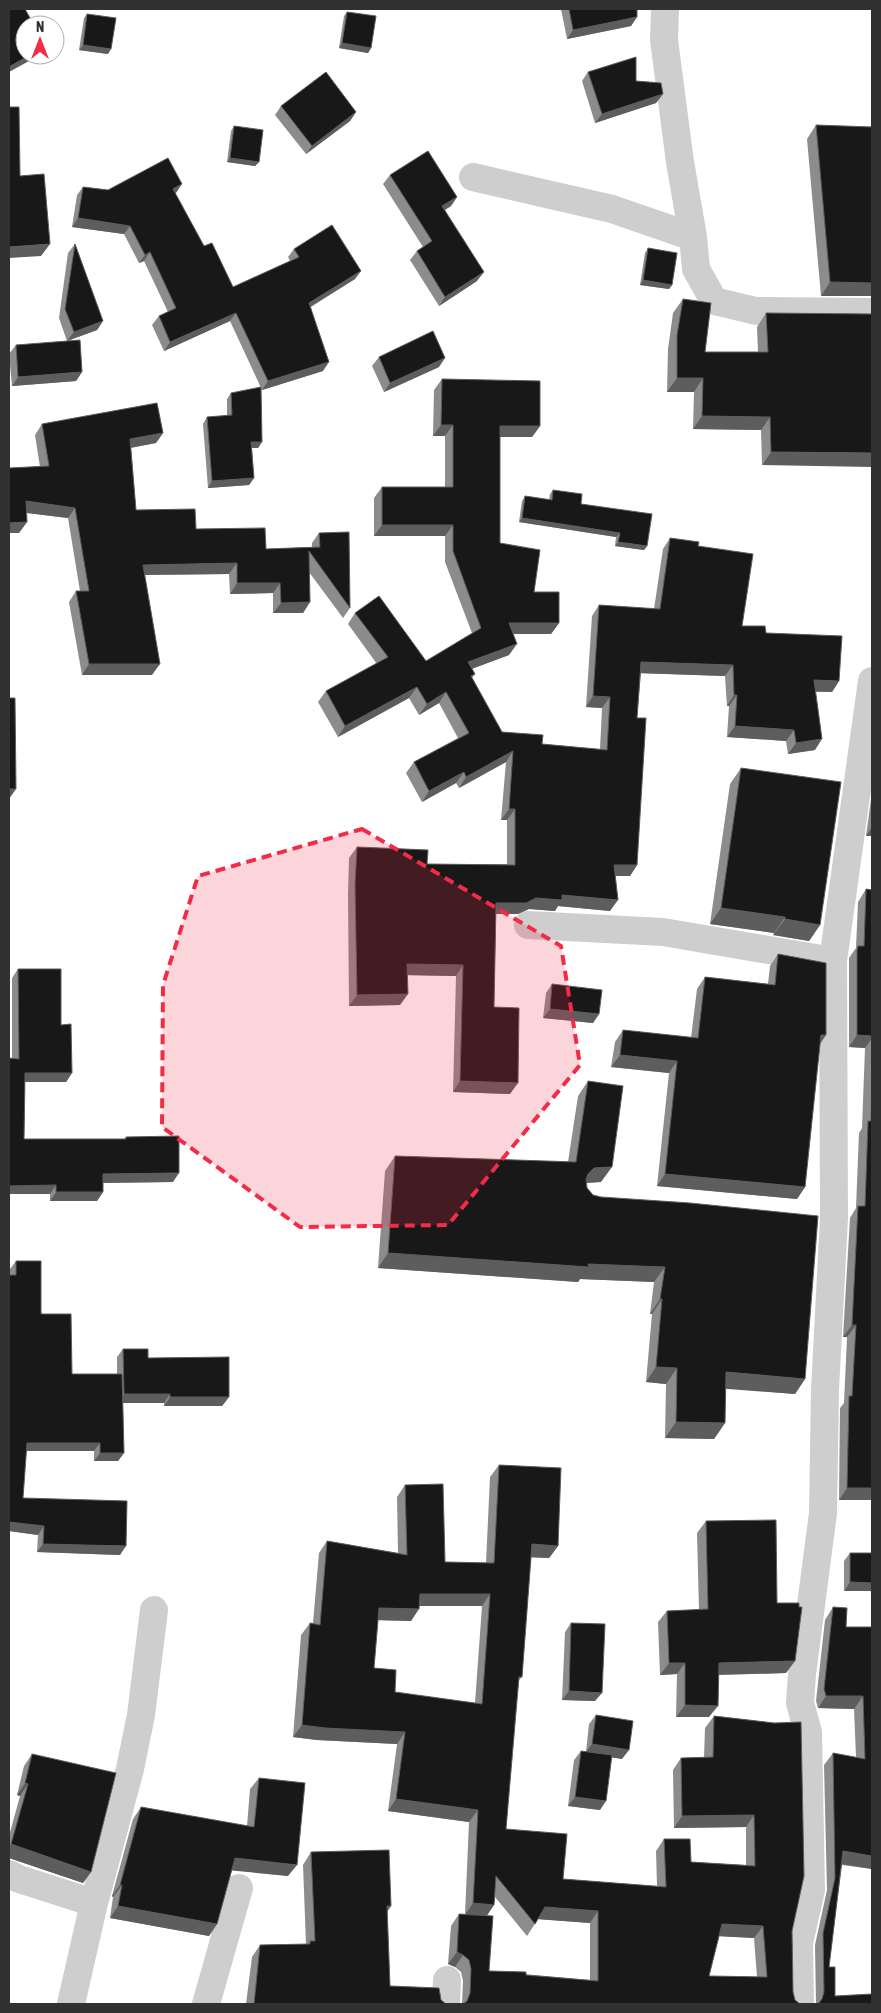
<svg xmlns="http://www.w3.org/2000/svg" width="881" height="2013" font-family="'Asap Condensed',sans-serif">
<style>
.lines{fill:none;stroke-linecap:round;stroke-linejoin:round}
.minor{stroke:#cecece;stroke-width:28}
.wall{fill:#8c8c8c;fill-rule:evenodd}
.shaded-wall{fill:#5d5d5d}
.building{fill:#181818;stroke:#5d5d5d;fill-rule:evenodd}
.marked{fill:#f02c46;fill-opacity:0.2;stroke:#f02c46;stroke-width:4;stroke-dasharray:10 6;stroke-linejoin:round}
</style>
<rect width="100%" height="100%" fill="#fff"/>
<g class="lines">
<path class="minor" d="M665,9L664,40L680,162L693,237L696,269L714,301L756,311L872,312
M473,177L612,209L693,237
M528,925L663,932L833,961
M9,1874L19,1879L94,1903L71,2004
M94,1903L130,1769L141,1715L154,1610
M206,2004L239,1888
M446,2004L447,1980
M800,2004L799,1943L811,1890L808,1732L800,1703L802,1674L823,1513L825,1390L834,1218L833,961L872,681"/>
</g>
<path class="wall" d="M561,9H637V17L631,26L567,39Z
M347,12L371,48L368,53L339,48L344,16Z
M87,14L108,54L79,50L84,18Z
M588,72L636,81L663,94L656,103L595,123L582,81Z
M281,106L356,112L350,121L306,154L275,115Z
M816,125L872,296H821L807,139Z
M234,126L259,162L255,166L227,162L231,131Z
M390,175L457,197L451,206L445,210L477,281L439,306L410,260L417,251L423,247L383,184Z
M83,187L108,190L176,193H175L204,246L233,287L290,261L288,257L294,249L355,279L311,307L323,371L262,390L230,321L164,351L152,325L159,316L168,312L144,261L139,263L124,234L72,227L77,195Z
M75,244L103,321L97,330L67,341L59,318L68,253Z
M648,248L672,285L669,289L640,285L645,253Z
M683,299L705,352H758L757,327L766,313L872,314L762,465L761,430L693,429L694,392H667L668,349L673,313Z
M16,345L82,372L76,381L12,386L9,354Z
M379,357L439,367L384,392L372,366Z
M442,379L540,426L532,437H500V543L534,592L559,623L551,634H513L509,655L472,669L475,674L472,678L502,732L542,744L600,749L602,708L586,707L592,616L599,605L654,609L663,549L670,538L698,546L742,626L766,633L839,681L832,692H815V750L788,754L786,741L727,737L729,706H727L725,676L641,673L637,718V865L630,876H615L610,911L558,906L555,911L529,909L518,914H496L494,1007L510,1094L453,1092L456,976L408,975L400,1005L349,1006L348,895L349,858L357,847L427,864H507V820H501L506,762L459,788L456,783L422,802L406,773L414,762L458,738L439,703L419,715L409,698L338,737L318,702L326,691L377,664L348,624L355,613L426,661L472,633L445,562V536H374V498L382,487H445V436H433L434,390Z
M231,393L262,442L258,448H252L254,478L249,485L208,488L203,424L207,417L227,416V399Z
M42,424L163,433L156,443L131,448L136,510L196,529L266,549L312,547V543L319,533L350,608L343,618L309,572L310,602L303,613H273V593L230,594L229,574L145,575L152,675H82L69,602L76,591H80L68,518L27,513V522L19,533L40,467L35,435Z
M553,490L581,504L647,546L644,550L615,546L616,537L519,522L522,501L525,496L549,500L550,494Z
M741,768L820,925L809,941L773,935L774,933L710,924L730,784Z
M872,792V836H866Z
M866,889L872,890V1500H839L840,1408L844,1403L847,1337H843L850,1218L856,1208L859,1133L862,1128L865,1048L849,1047V958L856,948L858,902Z
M778,954L820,1043L805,1187L797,1199L657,1186L669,1073L611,1067L615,1042L623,1030L691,1038L697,989L705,977L768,984L770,966Z
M18,969L61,1025L72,1073L66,1082H25L24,1139H124L126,1137L173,1182L103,1183V1192L97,1201H50V1194H9L12,1058V978Z
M552,984L599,1014L593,1023L543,1018L546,993Z
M588,1081L601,1182L587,1183V1188L593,1195L805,1379L795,1394L725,1388V1423L714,1439L665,1438L666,1384L646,1382L652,1314H650L654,1282L580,1279L578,1282L378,1268L385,1171L395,1156L568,1162L578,1096Z
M16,1261L72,1374H117V1357L123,1349L148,1358L229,1397L222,1406H164V1403H123L124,1453L118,1461H94V1451H26L23,1498L120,1555L37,1552L38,1535L9,1531L10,1269Z
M499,1465L558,1546L549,1558L531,1557L522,1677L518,1681L506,1829L563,1879L657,1886L656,1851L664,1839L691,1862L746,1865V1827L674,1828L673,1770L681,1758H704L705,1728L714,1716L774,1723L792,1931L793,1992L795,2000L800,2004H462L463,1981L461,1972L455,1967L448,1964L451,1926L459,1914H465L469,1822L388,1811L397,1744L317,1740L293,1737L301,1635L310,1623H313L319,1553L327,1541L398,1553L397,1497L405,1485L445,1562L486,1563L490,1477ZM419,1606H482L475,1703L395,1692L374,1668L378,1620L411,1621ZM495,1897L527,1936L538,1919L590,1923V1980L489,1971L486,1916L494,1905ZM719,1936L754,1938L757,1977L709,1976Z
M706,1521L777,1603L786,1673L718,1675L709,1717H676L677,1674L660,1675L658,1622L667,1611L699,1610L697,1533Z
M850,1553H872L844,1591V1561Z
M833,1607L846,1627H872V1869L842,1865L829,1967L835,1996L872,2004H816L815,1945L827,1890L824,1765L833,1753L856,1757L854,1709L818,1708L816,1701L825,1620Z
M571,1623L595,1701L562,1700L565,1632Z
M596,1715L622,1759L611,1757L600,1810L568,1806L574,1760L581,1751L586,1752L589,1724Z
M32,1754L91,1872L83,1883L9,1858V1836L20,1796L17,1795L24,1766Z
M259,1778L288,1876L232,1870L217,1924L209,1936L110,1918L113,1897L112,1896L133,1819L141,1807L247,1826L250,1789Z
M311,1852L387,1911L390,1986L441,2000L446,2004H246L252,1957L260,1945L306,1944L303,1865Z"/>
<path class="shaded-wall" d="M637,17L631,26L567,39L573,30Z
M342,43L371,48L368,53L339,48Z
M83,45L111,49L108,54L79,50Z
M30,55H40L9,72V67Z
M663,94L656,103L595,123L602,114Z
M356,112L350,121L306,154L312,146Z
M230,158L259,162L255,166L227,162Z
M182,184L176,193L167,197L173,189Z
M457,197L451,206L436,215L442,206Z
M78,218L130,226L124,234L72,227Z
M50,244L41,256L9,258V247Z
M150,252L144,261L139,263L145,255Z
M361,271L355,279L303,311L309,303Z
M484,272L477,281L439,306L445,297Z
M643,280L672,285L669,289L640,285Z
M830,282L872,283V296H821Z
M236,313L230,321L164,351L170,342Z
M103,321L97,330L67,341L74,332Z
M445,358L439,367L384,392L390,383Z
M329,362L323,371L262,390L268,381Z
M82,372L76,381L12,386L18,377Z
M677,378H703L694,392H667Z
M702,416L770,417L761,430L693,429Z
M441,425H453L445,436H433Z
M500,426H540L532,437H493Z
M163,433L156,443L123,449L130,439Z
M251,442H262L258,448H247Z
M771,452L872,453V467L762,465Z
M254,478L249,485L208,488L212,481Z
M26,501L75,508L68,518L19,512Z
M522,518L620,533L616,537L519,522Z
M27,522L19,533H9V523Z
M382,525H453L445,536H374Z
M618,542L647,546L644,550L615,546Z
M237,563L229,574L136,575L143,565Z
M237,583H280L273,593L230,594Z
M310,602L303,613H273L281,603Z
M509,623H559L551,634H501Z
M517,644L509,655L460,673L468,662Z
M641,662L733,665L725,676L634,673Z
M89,664H160L152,675H82Z
M814,680L839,681L832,692L806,691Z
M417,687L409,698L338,737L345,726Z
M446,692L439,703L419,715L427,704Z
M734,695H737L729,706H727Z
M593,696L610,697L602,708L586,707Z
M735,726L794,730L786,741L727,737Z
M822,739L815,750L788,754L796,743Z
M513,751L506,762L459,788L466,777Z
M464,772L456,783L422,802L429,791Z
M9,789H16L9,799Z
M509,809H515L507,820H501Z
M872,827V836H866Z
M614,865H637L630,876H606Z
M562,895L618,900L610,911L558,906L555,911L529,909L518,914H488L496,903Z
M721,908L785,917L774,933L710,924Z
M785,919L820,925L809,941L773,935Z
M407,964L463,965L456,976L400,975Z
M408,994L400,1005L349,1006L357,995Z
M550,1009L599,1014L593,1023L543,1018Z
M821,1035H826L818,1047Z
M857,1035L872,1036V1038L865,1048L849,1047Z
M620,1055L677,1061L669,1073L611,1067Z
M25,1073H72L66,1082H19Z
M460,1081L518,1083L510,1094L453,1092Z
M612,1167L601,1182L584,1183L588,1174L594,1168Z
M179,1173L173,1182L97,1183L103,1174Z
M665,1174L805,1187L797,1199L657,1186Z
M56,1185L50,1194H9V1186Z
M56,1192H103L97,1201H50Z
M388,1253L588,1264L665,1267L654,1282L580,1279L578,1282L378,1268Z
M660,1299H662L652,1314H650Z
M852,1325H856L847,1337H843Z
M656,1367L677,1368L666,1384L646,1382Z
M726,1372L805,1379L795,1394L715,1388Z
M124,1394H170L164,1403H117Z
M170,1397H229L222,1406H164Z
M676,1422L725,1423L714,1439L665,1438Z
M27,1443H100L94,1451H21Z
M100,1453H124L118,1461H94Z
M847,1488H872V1500H839Z
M9,1522L44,1526L38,1535L9,1531Z
M43,1544L126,1546L120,1555L37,1552Z
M532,1544L558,1546L549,1558L523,1557Z
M850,1582L872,1583V1591H844Z
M420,1594H490L482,1606H411Z
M379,1608L419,1609L411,1621L371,1620Z
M795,1661L786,1673L710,1675L719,1663Z
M669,1663H685L677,1674L660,1675Z
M569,1691L602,1693L595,1701L562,1700Z
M826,1696H863L854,1709L818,1708Z
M685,1705L718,1706L709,1717H676Z
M302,1725L405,1732L397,1744L317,1740L293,1737Z
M592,1744L629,1750L622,1759L585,1753Z
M25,1783L28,1784L20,1796L17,1795Z
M575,1797L606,1801L600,1810L568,1806Z
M396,1799L478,1810L469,1822L388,1811Z
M754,1815L746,1827L674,1828L682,1816Z
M11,1844L91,1872L83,1883L9,1858V1848Z
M843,1851L872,1856V1869L835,1863Z
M235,1858L297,1865L288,1876L227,1870Z
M120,1885H122L113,1897L112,1896Z
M473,1903L494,1905L486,1917L465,1915Z
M118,1906L217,1924L209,1936L110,1918Z
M387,1906H391L383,1918Z
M545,1907L598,1911L590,1923L536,1919Z
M722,1924L763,1926L754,1938L714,1936Z
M457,1952L463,1955L455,1967L448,1964Z"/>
<path class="building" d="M9,9H25L34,25H25V55H30L9,67Z
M569,9H637V17L573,30Z
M347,12L376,16L371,48L342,43Z
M87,14L116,18L111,49L83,45Z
M636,57V81L661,83L663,94L602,114L588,72Z
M326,72L356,112L312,146L281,106Z
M9,107H19L20,176L44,174L50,244L9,247Z
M816,125L872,127V283L830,282Z
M234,126L263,130L259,162L230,158Z
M428,151L457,197L442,206L484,272L445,297L417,251L432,241L390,175Z
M168,158L182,184L173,189L204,246L212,243L233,287L299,257L294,249L332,225L361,271L309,303L329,362L268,381L236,313L170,342L159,316L176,308L150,252L145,255L130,226L78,218L83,187L108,190Z
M75,244L103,321L74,332L65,309Z
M648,248L677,253L672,285L643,280Z
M683,299L711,303L705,352H768L766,313L872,314V453L771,452L770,417L702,416L703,378H677V335Z
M433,331L445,358L390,383L379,357Z
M80,340L82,372L18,377L16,345Z
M442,379L540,381V426H500V543L540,550L534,592H559V623H509L517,644L468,662L475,674L471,676L502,732L543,735L542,744L607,750L610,697L593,696L599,605L660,609L670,538L699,542L698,546L753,554L742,626H765L766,633L842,636L839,681L814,680L822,739L796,743L794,730L735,726L737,695H734L733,665L641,662L637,718H646L637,865H614L618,900L562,895V900L536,898L526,903H496L494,1007L519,1008L518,1083L460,1081L463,965L407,964L408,994L357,995L355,884L357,847L428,850L427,864L515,865V809H509L513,751L466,777L464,772L429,791L414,762L469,733L446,692L427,704L417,687L345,726L326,691L388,657L355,613L379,596L426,661L481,628L453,551V525H382V487H453V425H441Z
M261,387L262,442H251L254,478L212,481L207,417L232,415L231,393Z
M157,403L163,433L130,439L136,510L195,509L196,529L265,528L266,549L320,547L319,533L349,532L350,608L309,551L310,602L281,603L280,583H237V563L143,565L160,664H89L76,591H89L75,508L26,501L27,522L9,523V468L49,466L42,424Z
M553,490L582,494L581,504L652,514L647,546L618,542L620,533L522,518L525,496L552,500Z
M9,698H15L16,789H9Z
M741,768L841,782L820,925L785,919V917L721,908Z
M866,889L872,890V1036L857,1035V950L858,946H864Z
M778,954L826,963V1035H821L805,1187L665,1174L677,1061L620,1055L623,1030L698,1038L705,977L775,985Z
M18,969H61V1025L71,1024L72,1073H25L24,1139H126V1137L179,1136V1173L103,1174V1192H56V1185L9,1186V1058L19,1059Z
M552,984L602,990L599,1014L550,1009Z
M872,1076V1488H847L849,1396H852L856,1325H852L858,1206H865L868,1121H871Z
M588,1081L623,1086L612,1167L594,1168L588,1174L586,1180L587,1188L593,1195L601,1197L690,1203L818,1216L805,1379L726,1372L725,1423L676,1422L677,1368L656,1367L662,1299H660L665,1267L588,1264L589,1267L388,1253L395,1156L576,1162Z
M16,1261H41V1314H71L72,1374H122L124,1453H100V1443H27L23,1498L127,1501L126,1546L43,1544L44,1526L9,1522V1275H16Z
M123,1349H148V1358L229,1357V1397H170V1394H124Z
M499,1465L561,1468L558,1546L532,1544L522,1677H519L506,1829L567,1834L563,1879L666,1887L664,1839H690L691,1862L755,1866L754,1815L682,1816L681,1758L713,1757L714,1716L774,1723L801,1722L804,1876L792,1931L793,1992L795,2000L800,2004H463L467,2001L470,1993L471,1969L469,1960L463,1955L457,1952L459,1914L493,1916L489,1971L526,1972V1975L598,1981V1911L545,1907L535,1924L496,1876L494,1905L473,1903L478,1810L396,1799L405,1732L325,1728L302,1725L310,1623L320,1625L327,1541L407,1555L405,1485L443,1484L445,1562L494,1563ZM420,1594H490L482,1704L395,1692L396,1670L374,1668L379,1608L419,1609ZM722,1924L763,1926L767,1977L709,1976Z
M776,1520L777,1603H799V1607H802L795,1661L719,1663L718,1706L685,1705V1663H669L667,1611L708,1609L706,1521Z
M850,1553H872V1583L850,1582Z
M833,1607L847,1608L846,1627H872V1856L843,1851L829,1967H835V1996L872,1994V2004H818L822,1999L824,1992L823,1933L835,1878L833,1753L865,1759L863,1696H826L824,1689Z
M571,1623L605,1624L602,1693L569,1691Z
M596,1715L633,1721L629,1750L592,1744Z
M581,1751L612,1755L606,1801L575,1797Z
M32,1754L116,1773L91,1872L11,1844L28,1784L25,1783Z
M259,1778L305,1783L297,1865L235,1858L217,1924L118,1906L122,1885H120L141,1807L254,1827Z
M389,1850L391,1906H387L390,1986L439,1988L441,2000L446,2004H254L260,1945L310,1944V1941H315L311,1852Z"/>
<path class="marked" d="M362,829L561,946L580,1065L448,1225L300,1227L162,1127L163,985L198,876Z"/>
<rect width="881" height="2013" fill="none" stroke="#313131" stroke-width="20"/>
<g transform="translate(40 40)"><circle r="24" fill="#ffffff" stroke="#adadad"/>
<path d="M0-4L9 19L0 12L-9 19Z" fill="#f02c46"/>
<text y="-8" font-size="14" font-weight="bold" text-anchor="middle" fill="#313131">N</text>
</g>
</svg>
